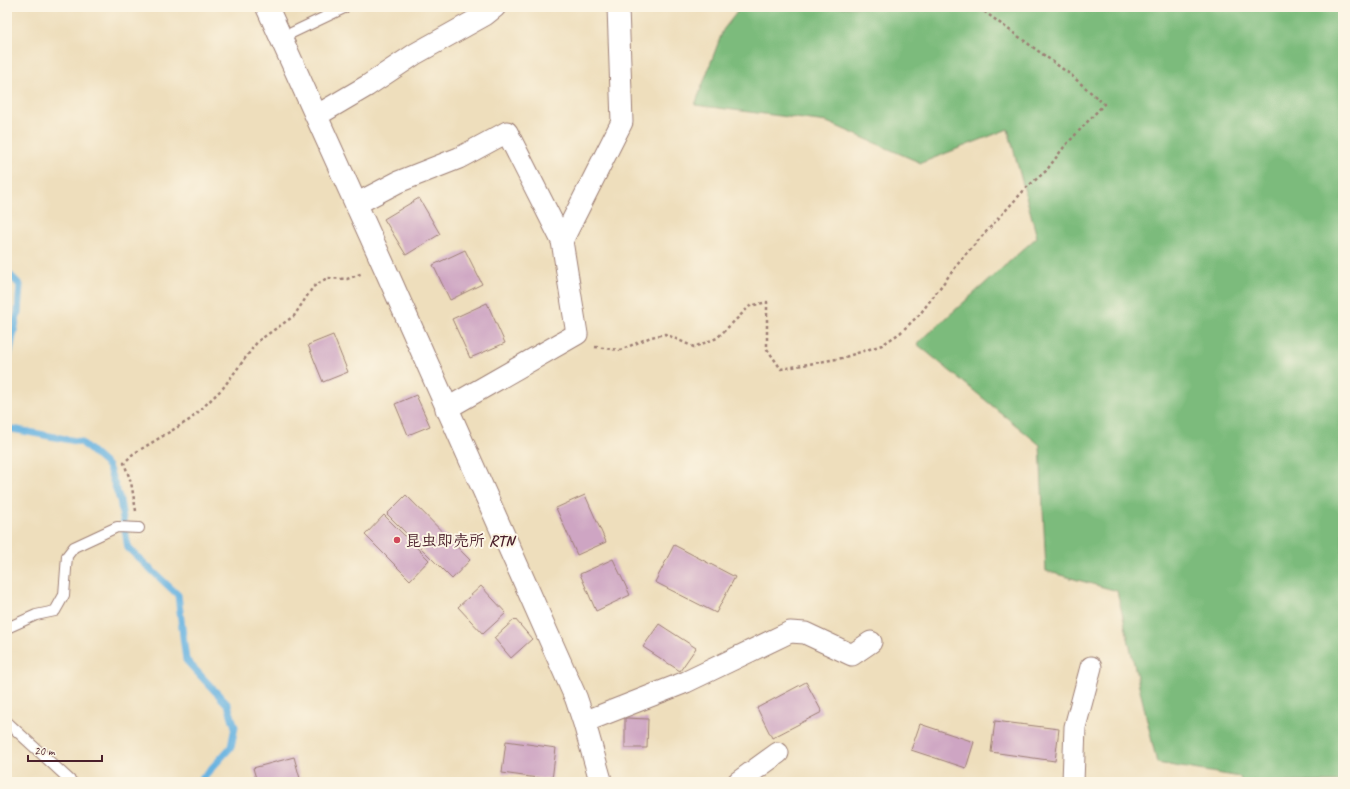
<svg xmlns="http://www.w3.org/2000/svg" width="1350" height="789" font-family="Caveat,'Klee One',sans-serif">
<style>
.forest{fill:#7cbb7b;stroke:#636d53}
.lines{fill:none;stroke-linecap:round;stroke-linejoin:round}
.stream{stroke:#69b4e1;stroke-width:7}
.building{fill:#cea5c3}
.service-casing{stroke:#9c7e74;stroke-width:12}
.minor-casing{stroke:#9c7e74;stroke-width:23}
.tertiary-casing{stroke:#9c7e74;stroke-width:24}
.path{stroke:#9c7e74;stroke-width:2.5;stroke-dasharray:3 3;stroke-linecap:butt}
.service{stroke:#fff;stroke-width:10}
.minor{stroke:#fff;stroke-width:21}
.tertiary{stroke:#fff;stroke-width:22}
.poi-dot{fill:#d1495b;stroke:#fcf5e5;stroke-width:1.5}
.labels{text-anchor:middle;stroke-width:4;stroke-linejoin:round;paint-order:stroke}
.poi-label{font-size:16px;font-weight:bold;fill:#4a1f2b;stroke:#fcf5e5;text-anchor:start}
</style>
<rect width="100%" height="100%" fill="#fcf5e5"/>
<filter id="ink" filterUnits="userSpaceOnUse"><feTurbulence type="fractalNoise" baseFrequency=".025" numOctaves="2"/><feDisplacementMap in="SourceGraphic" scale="8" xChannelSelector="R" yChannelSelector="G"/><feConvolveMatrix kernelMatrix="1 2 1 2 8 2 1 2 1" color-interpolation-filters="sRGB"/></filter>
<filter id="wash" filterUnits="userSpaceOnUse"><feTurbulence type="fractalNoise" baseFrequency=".012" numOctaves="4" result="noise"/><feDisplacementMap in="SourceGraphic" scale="16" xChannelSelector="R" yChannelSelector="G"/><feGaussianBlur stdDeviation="0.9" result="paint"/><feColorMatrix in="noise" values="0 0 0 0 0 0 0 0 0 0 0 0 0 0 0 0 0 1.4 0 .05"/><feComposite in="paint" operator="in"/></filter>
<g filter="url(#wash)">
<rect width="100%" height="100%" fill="#eedebc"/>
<path class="forest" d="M741,7H1343V782H1242L1240,777L1157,763L1117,591L1046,571L1040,445L917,344L1037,237L1008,129L921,163L827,122L695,105L723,30Z"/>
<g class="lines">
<path class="stream" d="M7,272L20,285L18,312L7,365
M7,428L81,442L108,466L120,500L128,548L178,595L186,660L228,705L235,727L231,747L199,782"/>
</g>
<g id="blocks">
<path class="building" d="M419,198L440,234L406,255L384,219Z
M465,250L482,284L450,300L433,265Z
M487,303L505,343L470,358L452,319Z
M333,335L348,372L323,382L308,345Z
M416,395L430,426L408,435L395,404Z
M406,495L470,560L452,579L387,514Z
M585,495L606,542L577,555L556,508Z
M384,515L429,560L410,580L365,535Z
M674,545L735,577L716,613L655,582Z
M613,559L630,595L596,611L580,574Z
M481,586L506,613L483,634L458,607Z
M515,619L532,639L511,658L494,638Z
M659,624L696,648L680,671L643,647Z
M806,682L822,712L772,738L757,708Z
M625,718L648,719L647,748H625Z
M995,721L1059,729L1055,761L991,752Z
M920,724L974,742L966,768L911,750Z
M506,741L556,748L552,780L502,773Z
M294,757L301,782H257L253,768Z"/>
</g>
</g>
<g filter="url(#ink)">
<use href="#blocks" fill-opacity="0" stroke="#9c7e74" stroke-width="1"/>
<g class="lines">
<g class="service-casing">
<path id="service" d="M281,38L344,8
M7,628L36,615L55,611L64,595L67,556L74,547L117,527L139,528
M7,722L72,782"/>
</g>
<g class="minor-casing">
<path id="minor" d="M316,116L367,86L415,54L485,15L495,7
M356,204L398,182L459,158L507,132L562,241
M446,409L577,334L562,241L622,122L618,7
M584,722L686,682L790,632L805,633L852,655L871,642
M738,782L778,753
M1073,782L1075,727L1091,667"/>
</g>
<g class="tertiary-casing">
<path id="tertiary" d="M267,7L384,266L576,698L584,722L601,782"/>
</g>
<path class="path" d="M595,347L620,350L651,337L665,334L694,347L717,338L750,306L767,302V349L781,369L842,358L882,345L900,333L920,314L964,256L1027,187L1046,171L1064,147L1104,104L1071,75L978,7
M136,511L131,482L124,463L133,454L191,419L223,388L258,341L294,316L313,287L327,278L347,279L363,273"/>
<use href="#service" class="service"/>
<use href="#minor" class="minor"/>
<use href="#tertiary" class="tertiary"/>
</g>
</g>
<circle class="poi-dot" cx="397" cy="540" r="4"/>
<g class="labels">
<g class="poi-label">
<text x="405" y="546">昆虫即売所 RTN</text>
</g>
</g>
<rect width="1350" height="789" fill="none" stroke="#fcf5e5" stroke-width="24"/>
<path d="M28 755v6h74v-6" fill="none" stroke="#4a1f2b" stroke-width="2"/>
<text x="34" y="755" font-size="12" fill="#4a1f2b" stroke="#fcf5e5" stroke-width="3" paint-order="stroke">20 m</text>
</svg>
